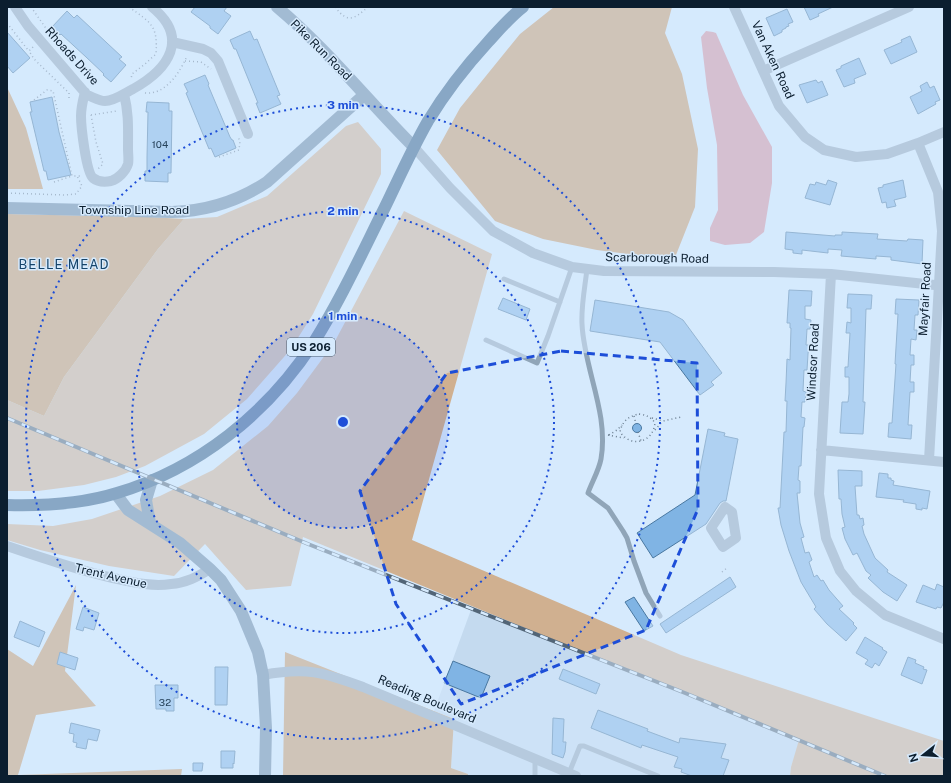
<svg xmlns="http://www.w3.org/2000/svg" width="951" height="783" font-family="'Public Sans',sans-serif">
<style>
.built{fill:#c4daef}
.green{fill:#d0b090}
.forest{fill:#c89764}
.water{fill:#d68e9c}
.building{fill:#80b4e4;stroke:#4978a1}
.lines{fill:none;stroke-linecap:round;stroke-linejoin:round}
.path{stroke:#6c7f91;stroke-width:1.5;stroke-dasharray:1 3;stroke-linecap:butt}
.lane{stroke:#90a5b8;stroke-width:5}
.street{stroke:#90a5b8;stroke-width:10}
.secondary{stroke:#6584a1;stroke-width:12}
.highway{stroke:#2a5880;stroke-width:12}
.rail-casing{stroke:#526577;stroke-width:4}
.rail{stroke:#d6eafd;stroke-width:2.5;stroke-dasharray:8;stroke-linecap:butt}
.marked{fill:none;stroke:#1d4ed8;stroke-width:3;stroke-dasharray:8 5;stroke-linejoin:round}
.ring{fill:none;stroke:#1d4ed8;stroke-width:2;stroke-dasharray:2 4}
.labels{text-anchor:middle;stroke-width:3;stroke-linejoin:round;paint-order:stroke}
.number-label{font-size:10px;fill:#28445c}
.shield{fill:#d6eafd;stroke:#485b6d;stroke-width:1}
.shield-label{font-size:11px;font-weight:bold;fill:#0b1e2f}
.street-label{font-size:12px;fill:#0b1e2f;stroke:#d6eafd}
.neighbourhood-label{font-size:13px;letter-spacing:1px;fill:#16456b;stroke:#d6eafd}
.centre{fill:#1d4ed8;stroke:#d6eafd;stroke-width:2}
.ring-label{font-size:12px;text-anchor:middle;font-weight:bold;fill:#1d4ed8;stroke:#d6eafd;stroke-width:3;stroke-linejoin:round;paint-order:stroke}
</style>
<rect width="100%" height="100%" fill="#d6eafd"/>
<path class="built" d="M472,607L800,740L791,767L790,776H468V774L451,768L454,719L434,711Z"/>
<path class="green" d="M358,122L381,149V174L313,314L291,349L247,399L204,434L145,466L116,477L84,485L38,491H7V400L44,416L64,377L158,249L184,219L217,217L267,196L346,126Z
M404,211L492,254L412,540L681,655L944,741V776H790L791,767L799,740L303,537L291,586L246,590L205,544L174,576L109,566L40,550L7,540V524L53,526L92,519L160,496L213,470L268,426L297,393L334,343Z"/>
<path class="forest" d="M554,7H672L665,33L682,74L698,149L695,207L674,260L597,250L543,239L495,221L437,150L460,108L520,34Z
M7,87L26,128L43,189H7Z
M7,214L149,217L184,219L158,249L64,377L44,416L7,400Z
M76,585L65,671L96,706L36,715L18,775L182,769L181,776H7V649L33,666Z
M285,652L454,719L451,768L468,774V776H283Z"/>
<path class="water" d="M706,31L713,32L716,33L743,95L772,147V183L764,232L750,243L725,245L710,241V228L718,210L717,145L707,88L701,37Z"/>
<path class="building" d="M195,7H227L224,11L231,16L218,34L210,28V26L191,12Z
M804,7H833L818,14L819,16L810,20Z
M787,9L793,22L788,24L789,26L786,27V28L782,30V32L774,36L766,18Z
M67,11L74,18L77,15L122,57L119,59L126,65L111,82L103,75L104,74L86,57L61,34L60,35L52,27Z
M250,31L254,40L257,39L280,95L277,96L281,104L260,113L256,103H258L236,49H234L230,40Z
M7,32L30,58L13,73L7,66Z
M910,36L917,52L891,64L884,50L902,42L901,40Z
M859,58L866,74L854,79L855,83L844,87L836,70L841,68V66Z
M205,75L209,84L208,85L230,137L232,140H233L236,148L215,157L211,148L209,149L186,93L188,92L184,84Z
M816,80L818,83L822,81L828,95L807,103L799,85Z
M927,82L930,88L934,86L940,100L935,102L936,104L918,114L910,97L922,91L920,86Z
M52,97L59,132L71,175L48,180L46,171H44L32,120L30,112H32L30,102Z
M147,102L169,103V111H172L171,173H168V182L145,181V171H147V157L148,112H146Z
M828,180L837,183L830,205L805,198L810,184L815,185L816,182L826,185Z
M903,180L906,197L894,200L896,206L887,208L886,202L882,203L878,188L883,187V185Z
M786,232L835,236V235H842V232L878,234L877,239L907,241L908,239L923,240L922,264L891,260V257L876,256V259L841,256L842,250L828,249V253L802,250V254L793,253V250L785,249Z
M789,290L812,291L811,306H805V319L811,320L810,329H807L806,345H809L808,354L807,370H804L803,391L806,392L805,402H802L801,417L805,418L804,427H803L801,466H799L798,480L800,481V493H797L800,523L804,537L801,538L805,553L809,552L812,560L809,562L814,577L817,575L821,581L823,580L829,590L843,606L839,609L854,623L853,624L857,628L846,641L827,624L814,609L816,607L801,582L789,551L781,525L778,508H780L784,432H786L787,401H785L786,383L787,359L790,360L791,328H790V323H787Z
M848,294L872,295L871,309H866L863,402H865L863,434L840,433L842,402H848L849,394V377H845V367H848L850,333H846L847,322L851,323V308H847Z
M503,298L530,309L526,320L498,309Z
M896,299L919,300L918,315H915L914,330H917L916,340L911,339L910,355H914V365H911L910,382H914V392H910L908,425H912L911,439L888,437L889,423H892L896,364H895L898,314H895Z
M595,300L669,312L683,320L722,373L711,382L714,385L700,395L660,342L590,331Z
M632.5 428a4.5 4.5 0 1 1 9 0a4.5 4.5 0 1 1-9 0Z
M708,429L725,433L724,436L738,439L726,501H723L720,503L706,524L653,558L637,533L695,495Z
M838,470L862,471V486H855L857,515H859L860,519L863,518L864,525L862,526L864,534L875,558L888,570L887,572L907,585L897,601L883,592L868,578L871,575L866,571L857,553L853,555L845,539L842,528L845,527L842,514L841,499H839Z
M879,473L888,474V478H891V480L894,481L893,485L930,491L927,509L922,508V510L916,509V504L903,502L904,500L876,497Z
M730,577L736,587L666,633L660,624Z
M937,584L944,587V602L941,608L937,607L936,609L916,602L923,585L935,590Z
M634,597L653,626L644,631L625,602Z
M83,607L99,613L94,630L84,627L83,631L76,629Z
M20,621L45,632L39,647L14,637Z
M865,637L883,648L882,649L887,652L879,666L875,663L872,668L865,664L868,660L856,653Z
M60,652L78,658L75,670L57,664Z
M908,657L916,660L915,663L924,667L923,669L927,670L922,684L901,675Z
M453,661L490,676L481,698L444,683Z
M215,667H228L227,705H215Z
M563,669L600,684L596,694L559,679Z
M155,685H178V698H174V711H166V709H156Z
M598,710L648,729L647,731L679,743L680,738L726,744L721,758L729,760L723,776H692L681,772L682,769L674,767L678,757L642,745L641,748L591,728Z
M553,718L564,719L563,742H566L565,752L563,758L552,754Z
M71,723L100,730L97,741L88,739L86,749L76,747L77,743L73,742L74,734L69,733Z
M221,751H235L234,764L233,763V768H221Z
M193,763H203L202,771H193Z"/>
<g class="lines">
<path class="path" d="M31,7L50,34L49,35
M129,7C151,23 158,25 156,54L145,64L132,74L131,79
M335,7C348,24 354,19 368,7
M7,23L28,50
M33,47L29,51L34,59L69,93V100
M185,61L201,62L211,69
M145,93C166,95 180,72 187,56
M34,100L47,90L53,91L72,176H77
M91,115L96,142L103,164L98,169
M91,115L117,111
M219,157L239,150L240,141L238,137
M54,182L72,176
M7,193L64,195L76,194L82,186L77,176H82
M639,414C646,415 651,417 655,423C653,443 631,448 620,432C622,421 629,416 639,414Z
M634,416L636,424
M652,418L663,421L681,417
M655,430L663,421
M638,432L641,441
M608,435L624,438
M609,435L617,430L622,425
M722,572L727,568"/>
<path class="lane" d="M587,269C585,287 581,306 582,324C584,369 609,413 601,459C599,470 592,482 588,493L608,508L623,531L627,538L634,561L646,593L660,616
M504,279L560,302
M486,340L537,363L548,336L572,267
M535,759V776
M569,773L580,746H584L658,776"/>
<path class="street" d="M15,7L28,26L87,95C93,97 99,101 105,101C114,101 125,93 133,89C169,69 190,38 152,7
M734,7L779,106L805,137L824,150L856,157L887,154L918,143L944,132
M172,42L203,49L211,53L218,61L248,134
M763,71L909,7
M85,92C83,100 81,107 81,116C81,126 86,172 93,178C98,182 106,182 111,181C118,179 126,171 128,164C129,160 128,154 128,149C128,129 129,114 124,94
M918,143L938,192L942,231L929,460
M414,147L450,188L493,231L533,253L572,267L604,271L774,272L831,274L944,286
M831,274L819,494L826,538L840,571L856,591L885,615L944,639
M821,450L944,462
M725,507L732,512L736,538L723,547L711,528Z
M7,546C42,558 77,570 113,578C132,582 151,587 171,584C186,583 197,577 210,569
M263,675C306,667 323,672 363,687L576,776"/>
<path class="secondary" d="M277,7C327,49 368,101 414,147
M7,208L172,212C207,211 237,202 267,182L364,95
M116,494L128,510L180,543L210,569L221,580L241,611L258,652L263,675L266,728L265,776
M150,523L146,500L152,480"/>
<path class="highway" d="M7,505C44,506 82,504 117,493C198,469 268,413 314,342C341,299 362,253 385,207C399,178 412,149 428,121C445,93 466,66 488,42C499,30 510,17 523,7"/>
<g class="rail-casing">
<path id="rail" d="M7,418L308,544L685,693L885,776"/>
</g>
<use href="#rail" class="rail"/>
</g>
<path d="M0 0H951V783H0ZM561,351L697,363L698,509L646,630L461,704L396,604L360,491L447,373Z" fill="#d6eafd" fill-opacity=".55" fill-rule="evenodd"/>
<path class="marked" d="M561,351L697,363L698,509L646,630L461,704L396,604L360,491L447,373Z"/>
<circle cx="343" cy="422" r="106" fill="#1d4ed8" fill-opacity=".12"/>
<g class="ring">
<circle cx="343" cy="422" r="106"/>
<circle cx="343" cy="422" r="211"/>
<circle cx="343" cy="422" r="317"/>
</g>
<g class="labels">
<g class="number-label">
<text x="160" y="148">104</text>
<text x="165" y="706">32</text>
</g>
<rect class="shield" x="287" y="338" width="48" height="18" rx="3"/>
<g class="shield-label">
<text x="311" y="351">US 206</text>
</g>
<g class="street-label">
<text transform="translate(321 50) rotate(45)" y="4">Pike Run Road</text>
<text transform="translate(72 56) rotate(48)" y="4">Rhoads Drive</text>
<text transform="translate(773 60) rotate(65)" y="4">Van Aken Road</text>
<text x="134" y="214">Township Line Road</text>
<text transform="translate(657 258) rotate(1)" y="4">Scarborough Road</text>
<text transform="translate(925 299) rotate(-87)" y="4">Mayfair Road</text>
<text transform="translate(813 362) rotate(-87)" y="4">Windsor Road</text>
<text transform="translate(111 576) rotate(13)" y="4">Trent Avenue</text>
<text transform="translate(427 699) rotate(23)" y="4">Reading Boulevard</text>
</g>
<g class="neighbourhood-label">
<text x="64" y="269">BELLE MEAD</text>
</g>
</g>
<circle cx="343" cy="422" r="6" class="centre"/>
<g class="ring-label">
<text x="343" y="109">3 min</text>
<text x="343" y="215">2 min</text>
<text x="343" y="320">1 min</text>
</g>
<rect width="951" height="783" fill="none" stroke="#0b1e2f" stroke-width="16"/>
<g transform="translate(923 755) rotate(253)" stroke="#d6eafd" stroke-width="3" paint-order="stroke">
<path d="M0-3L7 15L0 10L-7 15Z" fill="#0b1e2f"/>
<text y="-6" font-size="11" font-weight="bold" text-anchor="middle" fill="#0b1e2f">N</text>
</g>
</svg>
